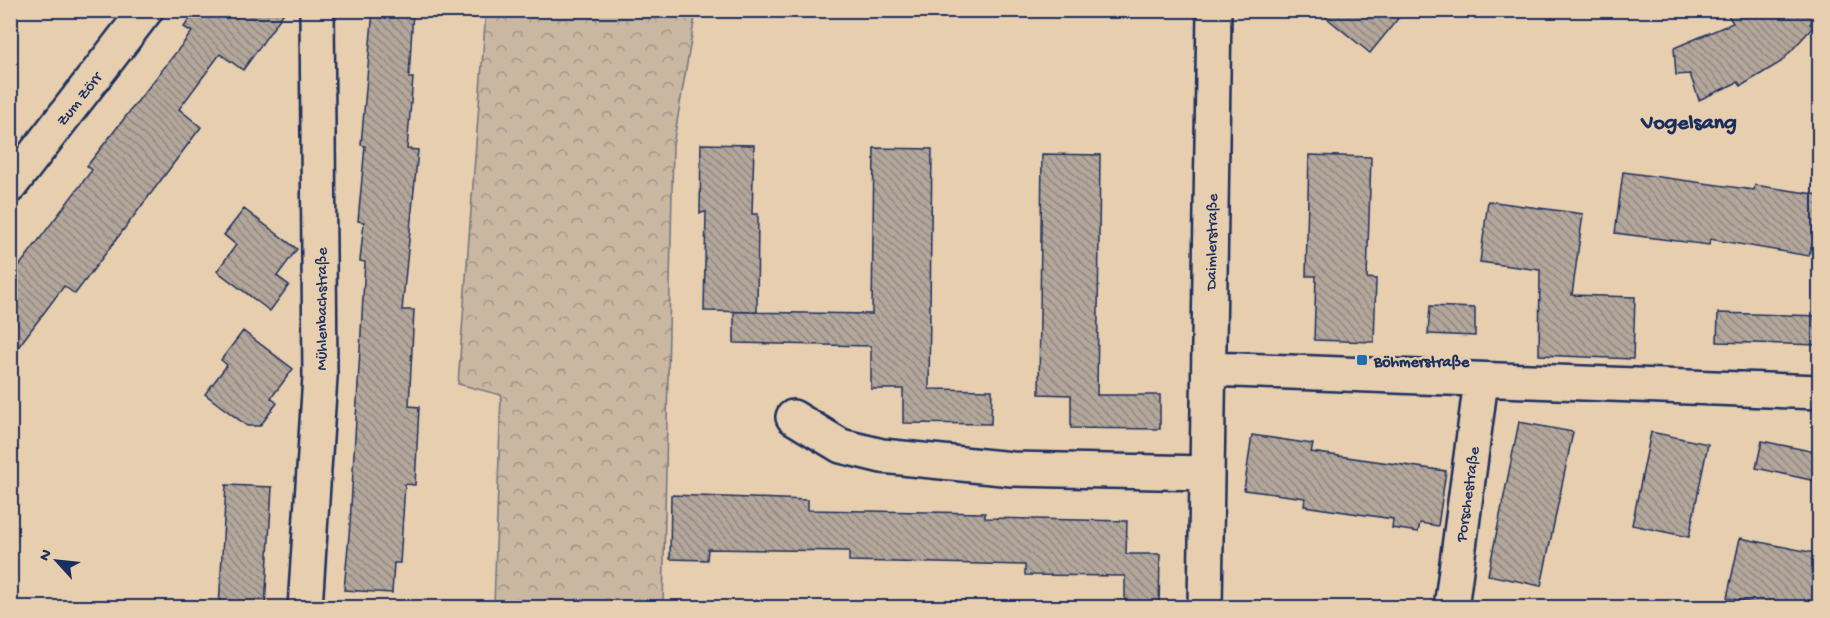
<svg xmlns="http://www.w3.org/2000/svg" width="1830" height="618" font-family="'Gochi Hand',sans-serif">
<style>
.park{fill:url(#park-crowns);stroke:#727380;stroke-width:1.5}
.building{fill:url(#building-back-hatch);stroke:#1b2f5e;stroke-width:1.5}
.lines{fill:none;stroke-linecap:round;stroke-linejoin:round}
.street-casing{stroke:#1b2f5e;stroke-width:38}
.street{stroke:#e6ceae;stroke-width:33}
.poi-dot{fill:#1f6fb2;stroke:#e6ceae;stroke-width:2}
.labels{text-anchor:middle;stroke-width:5;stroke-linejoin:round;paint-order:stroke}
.street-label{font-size:16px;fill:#1b2f5e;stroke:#e6ceae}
.poi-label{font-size:16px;font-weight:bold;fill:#1b2f5e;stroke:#e6ceae;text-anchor:start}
.district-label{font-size:22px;font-weight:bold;fill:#1b2f5e;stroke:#e6ceae}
</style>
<defs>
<pattern id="park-crowns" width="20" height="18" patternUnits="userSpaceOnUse" patternTransform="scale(1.5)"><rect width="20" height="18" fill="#c9b7a2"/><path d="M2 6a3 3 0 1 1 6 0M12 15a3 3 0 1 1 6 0" fill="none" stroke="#a29587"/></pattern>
<pattern id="building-back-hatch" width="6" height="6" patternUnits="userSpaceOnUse" patternTransform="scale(1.5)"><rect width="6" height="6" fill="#b3a69a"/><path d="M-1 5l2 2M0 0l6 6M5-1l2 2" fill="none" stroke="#918881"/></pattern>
</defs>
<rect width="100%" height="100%" fill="#e6ceae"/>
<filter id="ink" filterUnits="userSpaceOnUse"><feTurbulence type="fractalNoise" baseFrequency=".0167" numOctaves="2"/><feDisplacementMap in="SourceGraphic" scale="12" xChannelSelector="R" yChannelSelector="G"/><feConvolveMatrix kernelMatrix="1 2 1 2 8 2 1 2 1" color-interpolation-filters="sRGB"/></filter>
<g filter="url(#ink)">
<path class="park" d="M486,11H696L673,145L663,607H494L501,395L458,384Z"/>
<path class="building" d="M196,10H286L243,70L220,54L179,109L201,127L75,294L64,286L10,358V278L92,170L87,166L192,32L184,27Z
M373,10H413L409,78H413L407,149L418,150L402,310H414L409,406L419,407L415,485L405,484L400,563H394L392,593L344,590L350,524L365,262L360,261L364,222L358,221L365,146L361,145Z
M1317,10H1405L1370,53Z
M1725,10H1819L1810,24L1813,27L1781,62L1741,86L1738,82L1699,100L1690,74L1676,75L1674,48L1733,23Z
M701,144L754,145L752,214H758L757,312L704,311L706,212L700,213Z
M874,148L932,149L929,389L992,390L991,424L903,423V389H871V346L734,343V312L872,314Z
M1042,154L1100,155L1097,395H1160V429L1071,428V395L1039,394Z
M1309,155L1371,157L1367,278L1376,279L1374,342L1314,340L1316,276H1306Z
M1623,172L1754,190L1755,185L1820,195V248L1811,247L1809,256L1710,239L1709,245L1615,233Z
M1488,201L1583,214L1572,295L1635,297L1633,359L1539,355L1540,270L1480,262Z
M244,209L297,249L277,276L289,285L270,311L217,271L236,245L224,235Z
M1430,306L1475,308V336L1428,334Z
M1718,313L1820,316V345L1717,342Z
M243,331L293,369L271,398L277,403L260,426H247L205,394L227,365L221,360Z
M1519,422L1573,432L1541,586L1488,575Z
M1651,432L1708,444L1689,537L1632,525Z
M1252,435L1313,444L1311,452L1446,471L1438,526L1420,523L1418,532L1392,528L1393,519L1304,506L1305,498L1244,490Z
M1762,441L1820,453V482L1756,468Z
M226,485L272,487L265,608H219Z
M671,495L808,500V510L985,513V518L1127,521L1126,554H1160L1159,608H1125V576L1025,575V565L849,561V551L708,549L707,560L670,559Z
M1740,538L1820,554V591L1816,608H1776L1727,598Z"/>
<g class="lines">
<g class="street-casing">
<path id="street" d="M10,186L146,10
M1209,369L1820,392
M793,417L841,446L882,456L1012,469L1207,473
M305,608L320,377L317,10
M1205,608L1214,10
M1451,608L1481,381"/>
</g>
<use href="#street" class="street"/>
</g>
</g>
<rect class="poi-dot" x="1356" y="354" width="12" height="12" rx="3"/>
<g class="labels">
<g class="street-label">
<text transform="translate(78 98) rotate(-52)" y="6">Zum Zörr</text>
<text transform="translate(1210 242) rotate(-89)" y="6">Daimlerstraße</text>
<text transform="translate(320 309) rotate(-90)" y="6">Mühlenbachstraße</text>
<text transform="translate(1466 494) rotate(-82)" y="6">Porschestraße</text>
</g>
<g class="poi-label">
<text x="1374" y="366">Böhmerstraße</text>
</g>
<g class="district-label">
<text x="1689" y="128">Vogelsang</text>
</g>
</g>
<rect width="1830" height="618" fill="none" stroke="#e6ceae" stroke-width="36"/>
<rect x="18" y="18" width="1794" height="582" fill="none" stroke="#1b2f5e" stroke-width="2" filter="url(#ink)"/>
<g transform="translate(57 561) rotate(297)" stroke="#e6ceae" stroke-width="4.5" paint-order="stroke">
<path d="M0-4.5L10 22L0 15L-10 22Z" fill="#1b2f5e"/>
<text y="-9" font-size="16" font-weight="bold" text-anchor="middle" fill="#1b2f5e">N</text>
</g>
</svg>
